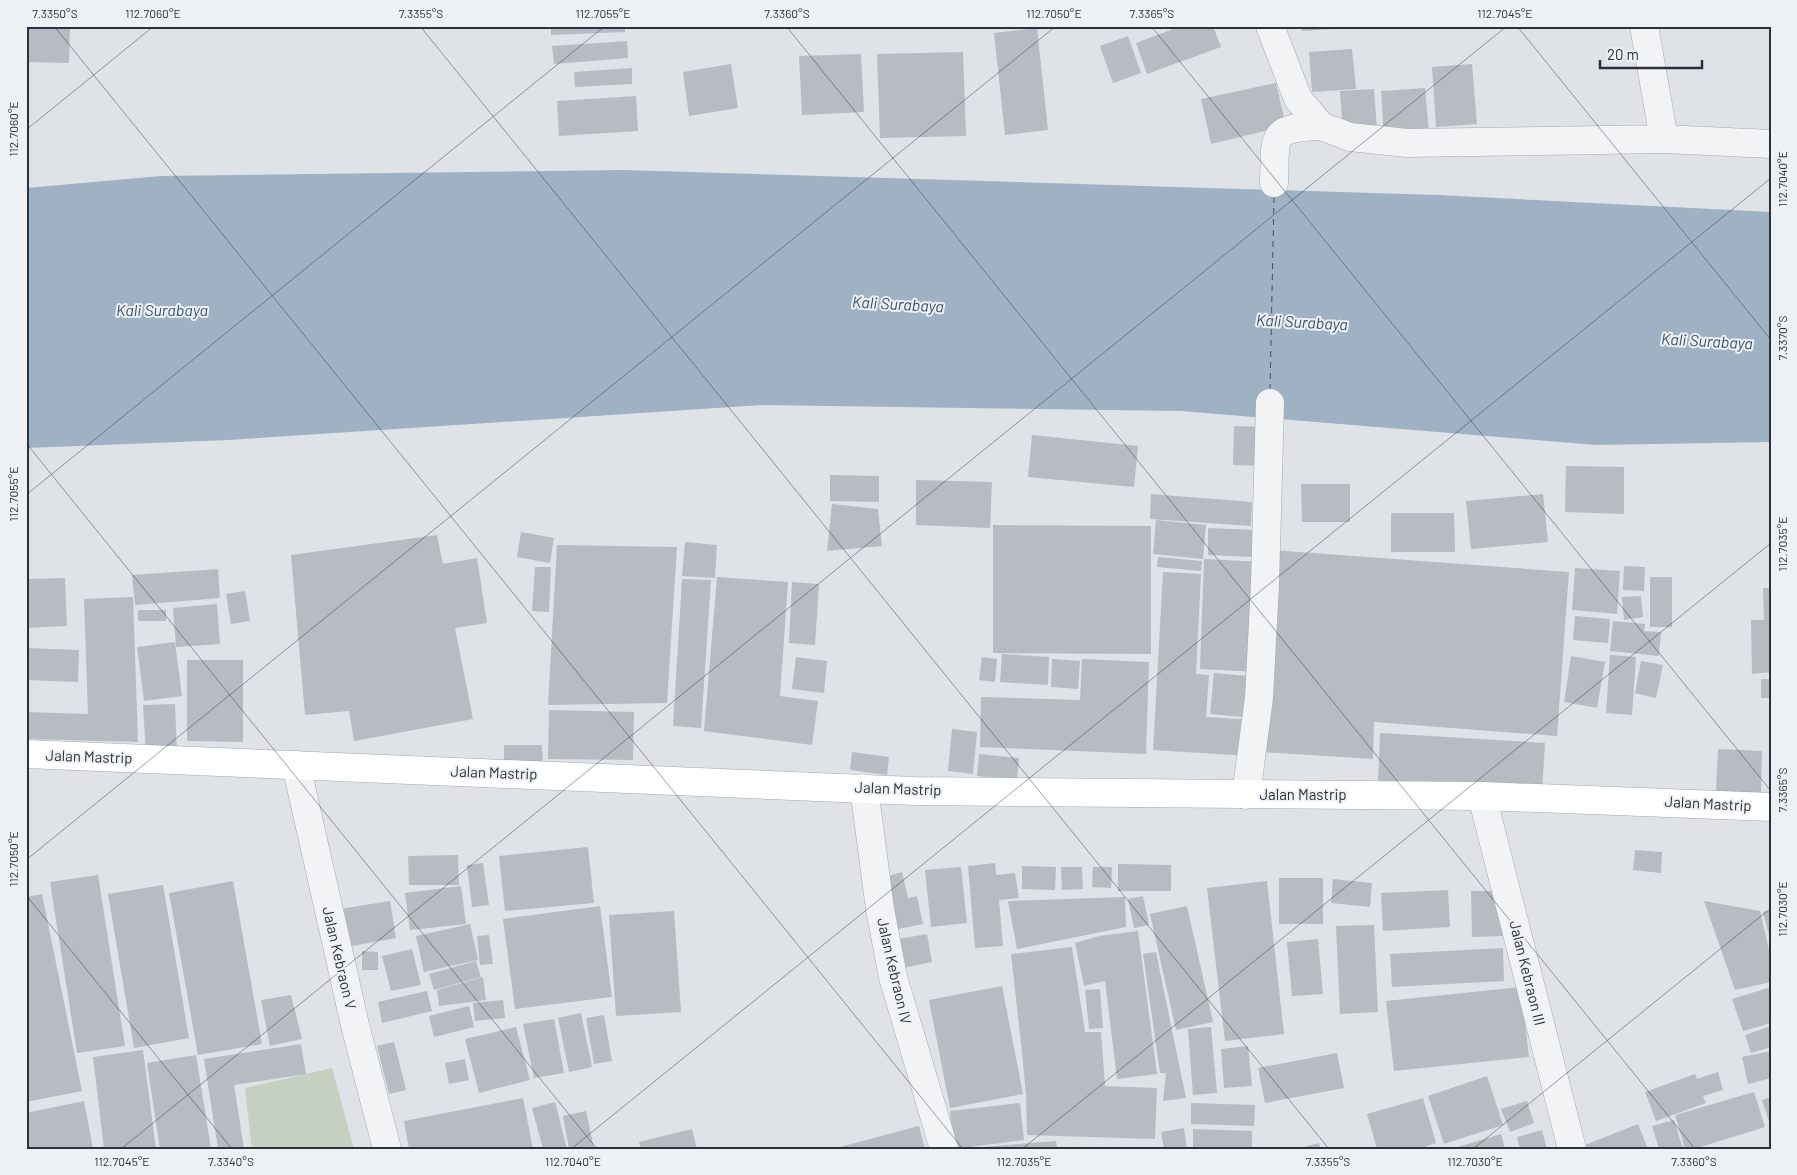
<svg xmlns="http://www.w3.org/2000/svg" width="1797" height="1175" font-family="Barlow,sans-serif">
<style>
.green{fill:#c6d0c1}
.water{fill:#9eb2c3}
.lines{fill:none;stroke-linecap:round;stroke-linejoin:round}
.ferry{stroke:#39526b;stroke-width:1;stroke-dasharray:6 5;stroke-linecap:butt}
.building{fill:#b7bcc3}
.minor-casing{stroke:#a5a9b0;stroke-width:29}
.major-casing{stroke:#a0a7b1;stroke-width:29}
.minor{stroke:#f1f3f5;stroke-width:28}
.major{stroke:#fff;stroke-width:28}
.ticks{fill:none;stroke:#2a313c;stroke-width:1;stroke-opacity:0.45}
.labels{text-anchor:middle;stroke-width:4;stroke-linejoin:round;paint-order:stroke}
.street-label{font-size:15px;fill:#2a313c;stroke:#eef1f4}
.water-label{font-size:16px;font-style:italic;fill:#39526b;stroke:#eef1f4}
.neatline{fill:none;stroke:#2a313c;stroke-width:2}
.ticks-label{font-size:12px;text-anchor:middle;fill:#2a313c}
</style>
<rect width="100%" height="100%" fill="#dfe2e7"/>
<path class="green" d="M332,1068L354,1149H252L245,1088Z"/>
<path class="water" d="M624,170L1437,195L1771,212V442L1596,445L1181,411L762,405L229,440L26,448V188L161,176Z"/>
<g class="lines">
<path class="ferry" d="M1270,390L1274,196"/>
</g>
<path class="building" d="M26,26H70L69,63L26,62Z
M551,26H625V32L551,35Z
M1181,26H1213L1221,47L1147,74L1136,43Z
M1302,26H1347V28L1302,31Z
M1037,28L1048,130L1005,135L994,33Z
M1128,36L1141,73L1113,83L1100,46Z
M627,41L628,58L554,64L552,46Z
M1352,49L1356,89L1312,92L1309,52Z
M963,52L966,136L880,138L877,54Z
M861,54L864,112L802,115L799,56Z
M731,64L738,108L689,116L683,72Z
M1472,64L1477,124L1436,127L1432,67Z
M632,68V84L575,87L574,72Z
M1276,83L1286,126L1211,144L1201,99Z
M1425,88L1429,133L1384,136L1381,91Z
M1374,89L1377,130L1343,133L1340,91Z
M636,96L638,131L559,136L557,101Z
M1234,426L1265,427L1264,466L1233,465Z
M1032,435L1138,446L1134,487L1028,477Z
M1566,466L1624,467V514L1565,512Z
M830,475L879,476V502L830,501Z
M916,480L992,482L990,528L916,525Z
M1301,484H1350V522H1302Z
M1151,494L1252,502L1251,526L1150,519Z
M1543,494L1548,542L1471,549L1466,501Z
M832,504L878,509L882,546L827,551Z
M1391,513H1454L1455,552H1391Z
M1156,520L1206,525L1203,559L1153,554Z
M993,525L1151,526V654L993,653Z
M1208,528L1255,530L1254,557L1208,555Z
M521,532L554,538L550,563L517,557Z
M437,535L443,564L477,558L487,623L455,628L473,719L354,741L349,711L305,715L291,555Z
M685,542L717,545L715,578L682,576Z
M557,545L677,547L667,703L548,705Z
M1272,550L1569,572L1557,736L1374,722L1373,759L1261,752Z
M1158,557L1202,561L1201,571L1157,567Z
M1204,559L1264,562L1259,672L1200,669Z
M1624,566L1645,567L1644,591L1623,590Z
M535,567H551L549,612L532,611Z
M1575,568L1620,571L1617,614L1572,610Z
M218,569L220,598L135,605L132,575Z
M1163,572L1201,574L1196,674L1209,675L1206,717L1252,720L1250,756L1153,750Z
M717,577L788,582L780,696L818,701L812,745L704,731Z
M1650,577H1672V627H1650Z
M65,578L67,626L26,628V579Z
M682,579L711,580L701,728L673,726Z
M792,582L819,584L815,645L789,643Z
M1763,588H1771V672L1752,674L1751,620H1764Z
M245,591L250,621L231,624L226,594Z
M1641,596L1643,617L1624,620L1622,597Z
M133,597L138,742L26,739V712L88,714L84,599Z
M217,604L220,644L176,647L173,608Z
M138,610H166V621H138Z
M1575,616L1610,619L1608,643L1573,640Z
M1613,621L1645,624L1644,631L1661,632L1659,656L1610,651Z
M175,642L182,696L144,701L137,647Z
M26,648L79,650L78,682L26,680Z
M1002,654L1049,657L1048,685L1000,682Z
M1610,655L1636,657L1632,715L1606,713Z
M1571,656L1605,662L1597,708L1564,702Z
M796,657L827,661L824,693L792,689Z
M982,657L997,659L995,682L979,680Z
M1052,659L1080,661L1078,689L1051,687Z
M1082,659L1149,662L1146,754L980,747L981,697L1080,700Z
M187,660H243V742L187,741Z
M1641,661L1663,665L1656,698L1635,693Z
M1214,673L1258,677L1254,718L1210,714Z
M1761,679H1771V698H1761Z
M175,704L177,753L146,754L143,705Z
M549,710L634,712L633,760L548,759Z
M952,729L977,732L973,774L948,771Z
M1380,733L1545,743L1542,791L1378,781Z
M504,745H542L543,767H504Z
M1718,749L1762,751L1761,793L1716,791Z
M852,752L889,757L887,775L850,770Z
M979,754L1019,758L1017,780L977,776Z
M588,847L594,903L505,911L499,856Z
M1635,850L1662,852L1661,873L1633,870Z
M458,855L459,885H409L408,856Z
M483,863L489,905L472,907L467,865Z
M995,863L996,875L1015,873L1019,898L999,900L1003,946L975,948L968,866Z
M1118,864L1171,865V891H1118Z
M1022,866L1056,867L1055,890L1022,889Z
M961,867L967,923L931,927L925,870Z
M1061,867H1082L1083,889L1062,890Z
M1093,867H1112L1111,888L1092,887Z
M902,872L908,898L917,896L923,924L888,931L881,878Z
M98,875L125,1046L77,1053L50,882Z
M1279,878H1323V924H1279Z
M1333,879L1372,883L1370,907L1331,903Z
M233,881L262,1044L198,1055L169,893Z
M1267,881L1284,1034L1225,1041L1207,888Z
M163,885L189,1038L134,1048L108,894Z
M461,886L466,924L410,930L405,893Z
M1448,890L1450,927L1383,931L1381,893Z
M1471,891H1503L1504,936L1472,937Z
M42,894L82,1091L26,1102V897Z
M1143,896L1149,925L1134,928L1128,899Z
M1125,897L1126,927L1017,949L1008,901Z
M390,901L396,938L346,947L340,909Z
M1704,901L1760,911L1771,958V982L1735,990Z
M600,906L612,997L515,1009L503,919Z
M1187,906L1213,1022L1176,1030L1150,914Z
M1771,910V939H1770L1763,912Z
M674,911L681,1012L616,1016L609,915Z
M470,924L478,960L424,972L416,936Z
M1374,925L1378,1012L1340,1014L1336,926Z
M1138,931L1157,1074L1117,1079L1105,981L1084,986L1075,943L1099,936Z
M927,934L932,962L898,969L893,940Z
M489,935L493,964L480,965L477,936Z
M1318,939L1323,994L1292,996L1287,942Z
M1072,947L1085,1032H1101L1105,1086L1157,1088L1155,1139L1027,1135L1026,1095L1021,1043L1011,954Z
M1503,948L1504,981L1392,987L1390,954Z
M412,949L421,985L391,991L382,956Z
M362,951L378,952V970H362Z
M1156,952L1186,1098L1163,1101L1166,1073H1160L1143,954Z
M476,961L481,977L434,990L429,974Z
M483,977L486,1000L439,1006L437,990Z
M1002,986L1023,1094L950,1108L929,1000Z
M1521,987L1529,1057L1394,1071L1386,1001Z
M1771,987V1023L1743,1031L1732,999Z
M1100,989L1103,1028L1089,1029L1085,990Z
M427,991L432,1011L382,1023L378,1002Z
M291,995L302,1039L270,1046L261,1000Z
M503,1000L505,1018L475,1021L473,1003Z
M469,1006L474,1027L434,1037L429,1016Z
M581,1013L592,1067L569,1072L558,1018Z
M604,1015L612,1061L594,1064L586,1018Z
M554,1019L564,1073L534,1078L523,1024Z
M1771,1026V1047L1751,1053L1745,1035Z
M516,1027L530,1080L479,1093L465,1039Z
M1211,1027L1217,1093L1193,1095L1188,1029Z
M394,1042L406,1090L389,1094L377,1046Z
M301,1044L306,1074L234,1085L244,1149H218L204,1059Z
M1248,1046L1252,1086L1224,1088L1221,1049Z
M143,1050L156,1149H104L93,1057Z
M1771,1051V1078L1748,1084L1742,1057Z
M1337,1053L1344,1088L1265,1103L1258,1068Z
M196,1055L211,1149H160L147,1063Z
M465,1059L469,1080L449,1084L445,1063Z
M1718,1072L1723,1090L1703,1096L1706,1103L1656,1121L1645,1092L1695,1074L1697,1079Z
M1487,1076L1503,1125L1444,1144L1428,1096Z
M1754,1092L1765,1127L1694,1149H1685L1675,1115Z
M1771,1097V1125H1770L1762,1100Z
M523,1098L533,1149H409L404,1121Z
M1423,1098L1436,1143L1418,1149H1377L1367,1114Z
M84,1101L93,1149H26V1113Z
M1527,1101L1534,1123L1510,1132L1501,1109Z
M555,1102L567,1149H543L532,1108Z
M1020,1103L1024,1140L954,1149L950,1111Z
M1191,1103L1255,1105L1254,1126L1191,1124Z
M586,1111L594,1149H569L563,1116Z
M1674,1120L1683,1149H1659L1652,1126Z
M1638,1124L1648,1149H1587L1585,1145Z
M919,1126L925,1149H836V1148Z
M1184,1128L1187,1149H1164L1161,1132Z
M692,1129L697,1149H641L639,1142Z
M1193,1129L1252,1131V1149H1193Z
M1542,1130L1547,1149H1520L1517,1137Z
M1501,1134L1505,1149H1454V1148Z
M1056,1141L1057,1149H982V1147Z
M1319,1143L1320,1149H1300V1148Z"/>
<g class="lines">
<g class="minor-casing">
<path id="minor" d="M1270,26L1298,99L1321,126L1350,137L1407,143L1664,139L1771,144
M1644,26L1664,139
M1274,183C1276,136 1268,128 1321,126
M296,765L355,1025L387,1149
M864,788L880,909L893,977L944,1149
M1246,795L1259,698L1265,584L1270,403
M1482,796L1572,1149"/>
</g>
<g class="major-casing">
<path id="major" d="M26,754L914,791L1482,796L1771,807"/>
</g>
<use href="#minor" class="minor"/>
<use href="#major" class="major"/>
</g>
<path class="ticks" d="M54,26L963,1149M420,26L1329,1149M786,26L1695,1149M1151,26L1771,791M1517,26L1771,340M26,130L154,26M26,443L597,1149M26,495L605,26M26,860L1056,26M26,895L232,1149M121,1149L1507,26M571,1149L1771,178M1022,1149L1771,543M1473,1149L1771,908"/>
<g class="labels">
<g class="street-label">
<text transform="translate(89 757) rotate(2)" y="5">Jalan Mastrip</text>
<text transform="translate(494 773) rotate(2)" y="5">Jalan Mastrip</text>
<text transform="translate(898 789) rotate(2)" y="5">Jalan Mastrip</text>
<text x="1303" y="800">Jalan Mastrip</text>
<text transform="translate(1708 804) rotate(3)" y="5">Jalan Mastrip</text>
<text transform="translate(339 958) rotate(77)" y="5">Jalan Kebraon V</text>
<text transform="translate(894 971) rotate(77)" y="5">Jalan Kebraon IV</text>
<text transform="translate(1527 973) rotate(76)" y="5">Jalan Kebraon III</text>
</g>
<g class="water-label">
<text transform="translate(898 304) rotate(3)" y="6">Kali Surabaya</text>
<text x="162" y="316">Kali Surabaya</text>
<text transform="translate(1302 322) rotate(3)" y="6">Kali Surabaya</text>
<text transform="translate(1707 341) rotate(3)" y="6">Kali Surabaya</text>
</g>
</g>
<rect width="1797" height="1175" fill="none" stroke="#eef1f4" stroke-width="55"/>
<path d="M1600 60v8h102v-8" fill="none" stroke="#2a313c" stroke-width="2.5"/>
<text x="1607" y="60" font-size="15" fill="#2a313c" stroke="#eef1f4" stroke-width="4" paint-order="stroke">20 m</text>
<rect x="28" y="28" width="1742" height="1120" class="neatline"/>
<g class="ticks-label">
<text x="55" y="18">7.3350°S</text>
<text x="153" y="18">112.7060°E</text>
<text x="421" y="18">7.3355°S</text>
<text x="603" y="18">112.7055°E</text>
<text x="787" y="18">7.3360°S</text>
<text x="1054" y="18">112.7050°E</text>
<text x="1152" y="18">7.3365°S</text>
<text x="1505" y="18">112.7045°E</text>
<text transform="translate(14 129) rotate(-90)" y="4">112.7060°E</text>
<text transform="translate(1783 179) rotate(-90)" y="4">112.7040°E</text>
<text transform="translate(1783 338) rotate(-90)" y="4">7.3370°S</text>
<text transform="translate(14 494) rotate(-90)" y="4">112.7055°E</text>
<text transform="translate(1783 544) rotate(-90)" y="4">112.7035°E</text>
<text transform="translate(1783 790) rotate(-90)" y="4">7.3365°S</text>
<text transform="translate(14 859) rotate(-90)" y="4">112.7050°E</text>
<text transform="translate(1783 909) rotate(-90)" y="4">112.7030°E</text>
<text x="122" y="1166">112.7045°E</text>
<text x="231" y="1166">7.3340°S</text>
<text x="573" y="1166">112.7040°E</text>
<text x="1024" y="1166">112.7035°E</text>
<text x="1328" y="1166">7.3355°S</text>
<text x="1475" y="1166">112.7030°E</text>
<text x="1694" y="1166">7.3360°S</text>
</g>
</svg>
